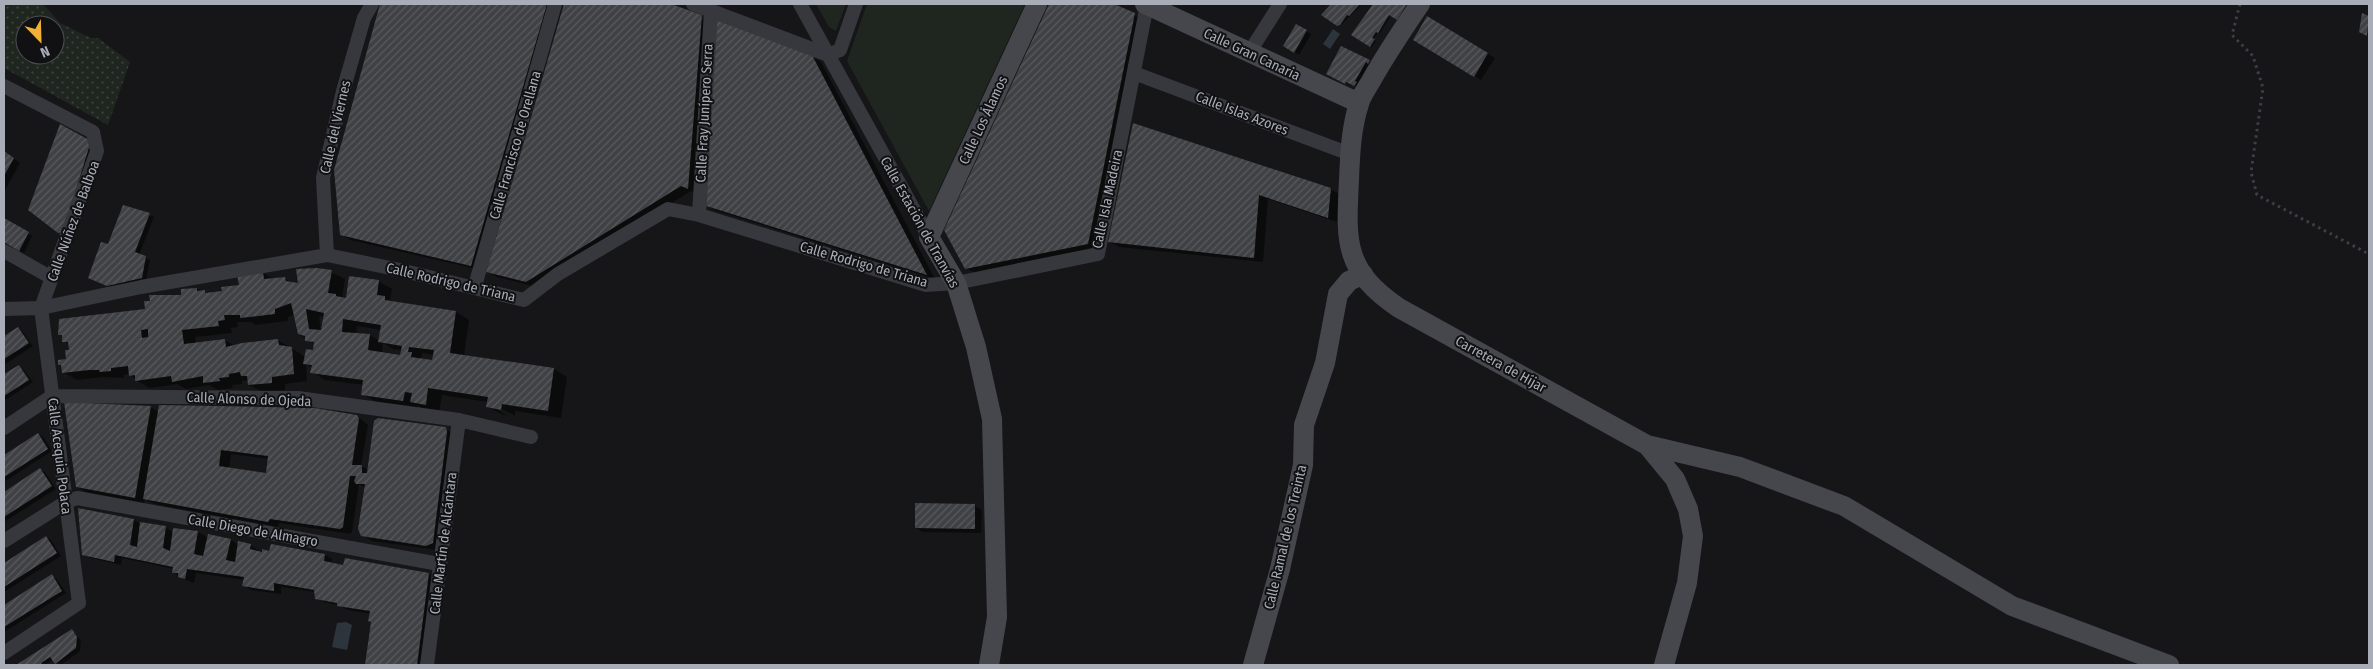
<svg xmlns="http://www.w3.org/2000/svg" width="2373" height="669" font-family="'Fira Sans Condensed',sans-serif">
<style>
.green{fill:#1e261f}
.park{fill:url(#park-dots);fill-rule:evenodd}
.water{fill:#2c353c}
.shadow{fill:#0007;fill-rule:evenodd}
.building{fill:url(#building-hatch);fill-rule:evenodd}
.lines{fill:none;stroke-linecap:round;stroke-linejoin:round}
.path{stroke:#3d3f44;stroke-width:3;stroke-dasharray:2.5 4;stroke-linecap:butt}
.street{stroke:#37383d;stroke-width:14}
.secondary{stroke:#45474d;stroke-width:20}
.labels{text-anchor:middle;stroke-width:4;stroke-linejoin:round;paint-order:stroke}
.street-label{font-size:14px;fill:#a8adb8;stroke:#111113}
</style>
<defs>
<pattern id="park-dots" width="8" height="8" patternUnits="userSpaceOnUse" patternTransform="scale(1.25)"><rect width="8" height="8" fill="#1e261f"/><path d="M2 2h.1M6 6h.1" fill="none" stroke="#3c433d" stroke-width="1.8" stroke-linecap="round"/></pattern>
<pattern id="building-hatch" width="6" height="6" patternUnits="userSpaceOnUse" patternTransform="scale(1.25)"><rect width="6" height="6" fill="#404145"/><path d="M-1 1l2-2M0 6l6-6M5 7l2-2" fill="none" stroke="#595a5e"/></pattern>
</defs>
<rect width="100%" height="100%" fill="#161618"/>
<path class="green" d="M816,4H846L836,31L829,27Z
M867,4H1025L929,211L847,61Z"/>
<path class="park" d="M4,4H43L60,23L91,38H98L130,62L108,125L4,68ZM25,25H55V55H25Z"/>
<path class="water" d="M1333,29L1340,34L1330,49L1323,44Z
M346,622L352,625L347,650L332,647L337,623Z"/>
<path class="shadow" d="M381,4H558L481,270L350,240L341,234L336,170Z
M565,4H667L711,22L697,193L691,191L536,287L497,277L488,272Z
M1050,4H1111L1144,20L1098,249L975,273L966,268L945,230Z
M1332,4H1362L1340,26L1323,15Z
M1374,4H1416L1404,23L1381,11L1390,17L1380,33L1378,32L1373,40L1376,41L1372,47L1353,35Z
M2363,15L2369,17V36L2360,31Z
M1428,18L1495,58L1481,80L1415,40Z
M1296,26L1311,34L1299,55L1284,46Z
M811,56L821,62L935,279L714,210L704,204Z
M1369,61L1374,63L1359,88L1351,84L1350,85L1328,73Z
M1134,125L1330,189L1340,194L1337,222L1268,199L1263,262L1119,247L1110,242Z
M60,126L95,145L64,235L59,232Z
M4,151L20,163L4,192Z
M124,207L154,217L139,255L150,260L146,281L113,288L94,280Z
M4,219L32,236L24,253L4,240Z
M331,272L345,279L342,298L347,299L378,281L392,289L390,300L396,303L456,312L469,320L464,356L554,369L567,377L561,418L515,411V416L500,408V411L509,416L501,414L488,407V402L442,395L439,412L425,410L417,405V408L376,402L362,394L364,385L325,380L312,372V368L306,364L307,381L285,384V390L263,392L249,385V380L242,381V384L232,385L233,388L218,390L209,385L186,389L177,384L150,388L137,381L130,374L124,375V378L103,377L77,380L63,372V367L59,365L67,360L71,351L70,345L64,341L63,336L60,334L147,311L197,289L209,294L223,293L263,273L274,279L284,278L293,283L300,284ZM295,314L299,334L315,345L314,351L306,357L278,340L235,346L225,340L196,343L195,337L232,333L231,328L238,327L237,322H251L255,325L288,321V317ZM319,316L324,317L321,333ZM357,326L382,330L380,341L370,335L356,334ZM383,343L393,349L402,350L401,357L382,354ZM422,353L434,355V361L421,359Z
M18,328L22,331L33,346L4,365V337Z
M19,366L23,369L33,382L4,401V375Z
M150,407L159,412L357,416L368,425L361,466L369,470L445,429L455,434L437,550L372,541L362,535L365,488L359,484L352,532L350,534L279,523L278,527L154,504L145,499L144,503L86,492L77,487ZM231,454L269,459L267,475L229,469Z
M38,434L43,437L52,451L4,482V456Z
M40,470L45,472L56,489L4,522V493Z
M975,506L982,510L981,533L923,532L916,528Z
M134,520L141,524L166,528L173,532L174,529L198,532L208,538L209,536L231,540L239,545V543L251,545L260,551L325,555L332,559L331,564L343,567L346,559L429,574L438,580L427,665H366L372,622L371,614L348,610L338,605L324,602L317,598L315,592L281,587V594L251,590L244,586L245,580L196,573L194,583L179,577L174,572V569L122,558L121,565L91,558L84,554Z
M46,537L51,540L61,556L4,592V565Z
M52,576L56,578L66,593L4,632V606Z
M72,631L81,640L80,651L61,665L53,660L45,665H19Z"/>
<path class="building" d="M380,4H547L471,266L340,235L334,170Z
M564,4H671L702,15L688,189L681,186L526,282L486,272Z
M1049,4H1114L1135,13L1088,244L965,269L944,230Z
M1331,4H1360L1349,16L1347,15L1340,25L1337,26L1321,15Z
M1373,4H1407L1397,20L1389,15L1378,33L1376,32L1372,38L1375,39L1370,47L1351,35Z
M2362,13L2369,16L2367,36L2359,32Z
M1427,16L1488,53L1474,77L1413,40Z
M716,20L812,55L927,275L703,205Z
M1296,24L1307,30L1294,53L1283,46Z
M1341,46L1370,60L1368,64L1366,62L1355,81L1357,82L1354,86L1346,82L1345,84L1326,74Z
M1133,123L1331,188L1328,218L1259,195L1254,258L1108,242Z
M60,124L91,141L63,232L58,233L28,210Z
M4,151L14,158L4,176Z
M123,205L150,213L135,252L146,256L142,278L107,286L88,278L101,242L108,244Z
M4,218L29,232L19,251L4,242Z
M317,268L332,270L328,293L336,294V296L346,298L349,276L379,280L377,295L385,296V300L456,311L450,353L554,368L548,411L502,404L501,410L486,407L488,397L428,388L426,405L410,402L412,393L405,392L403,401L361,395L363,380L310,373L312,365L303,364L306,349L313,350L314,342L305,341V336L298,334L291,303L275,309V314L240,318V315H224L225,320L218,321L219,326L182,330L184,344L225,339L226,347L242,343L278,339L279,345L292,347L294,374L272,377V383L248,385L247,376H241L240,372L229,374V377L219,378L220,381L203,383V376L172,382L171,376L135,381V375L129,376L128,366L111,368V371L100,372L99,370H89L62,373L61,365H58V360L66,359L65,350H69L68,342H62V335H58L59,319L145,309L144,301H150L149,295H181V289L197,288V291L205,290V293L222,291L221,287L239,285L237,275L263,272L264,279L285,277L286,281L298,283L296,269ZM306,309L324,313L321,330L309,329ZM343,319L381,325L378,342L402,346L400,355L368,350L370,334L342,332ZM148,329V337L142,338L141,330ZM409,347L434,350L432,360L411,357L412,352H408Z
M18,327L29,343L4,359V336Z
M19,365L29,380L4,396V374Z
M64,402L151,406L135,498L76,487Z
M159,405L315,408L357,415L359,418L352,465H362V473H367L374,421L378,418L446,427L447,432L433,543L426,546L361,536L358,529L365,484H356L354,481L356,476H350L343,527L340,529L270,519L268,522L143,499ZM221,450L268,456L266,473L219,466Z
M38,433L48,449L4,477V455Z
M40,468L52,486L4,517V492Z
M915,503L975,504V529L915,528Z
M78,508L134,519L130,545L137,547L140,522L166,526L163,548L170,551L173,528L198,531L194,554L203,556L208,534L231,539L226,560L235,562L238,541L251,544L250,549L262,552V549L269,551L271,544L325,554L324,561L343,565L345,558L429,573L417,665H365L371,622L368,621L370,611L337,606V603L315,599L314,590L274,583V591L242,586L244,577L187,569L185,579L178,577V573H172L173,567L115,555L114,562L82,555Z
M46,536L57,553L4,587V563Z
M52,574L62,591L4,627V605Z
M72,629L77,637L76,648L55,664L50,657L41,663L43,665H16Z"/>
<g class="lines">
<path class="path" d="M2240,4L2232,35L2253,56L2263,88L2251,172L2257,195L2369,254"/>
<path class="street" d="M693,4L828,55L840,50L856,4
M800,4L929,237
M1249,53L1280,4
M1134,73L1350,154
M4,86L93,132L97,151L41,308
M699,215L711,10
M4,251L52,278
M327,255L323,178L343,91L364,18L372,4
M475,286L555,4
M4,309L41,308L141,287L327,255L400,270L524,300L558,274L668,209L699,215L926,285L956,283L1098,254L1147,5
M4,428L52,396L298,398L459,420L531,437
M4,541L66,502L77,498L439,564
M4,653L79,603L41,308
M427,665L459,420"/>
<path class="secondary" d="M1145,4L1359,103
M1420,4C1403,29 1386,54 1371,81C1367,88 1361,96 1359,104C1351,128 1350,155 1349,180C1346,241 1343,270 1399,308L1647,445L1740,467L1844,506L2012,606L2169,665
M1647,445L1675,479L1688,509L1693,536L1687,583L1664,665
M989,665L997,617L992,419L976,347L956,283L929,237L1037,4
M1253,665L1280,569L1303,465L1304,425L1325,363L1338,294L1349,281L1363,274"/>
</g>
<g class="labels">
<g class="street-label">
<text transform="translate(1252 54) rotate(25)" y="5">Calle Gran Canaria</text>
<text transform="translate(704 113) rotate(-87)" y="5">Calle Fray Junípero Serra</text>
<text transform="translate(1242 113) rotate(21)" y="5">Calle Islas Azores</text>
<text transform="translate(983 120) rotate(-65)" y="5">Calle Los Álamos</text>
<text transform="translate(335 127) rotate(-77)" y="5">Calle del Viernes</text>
<text transform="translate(515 145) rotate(-74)" y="5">Calle Francisco de Orellana</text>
<text transform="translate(1107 199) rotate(-78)" y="5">Calle Isla Madeira</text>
<text transform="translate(73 221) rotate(-70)" y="5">Calle Núñez de Balboa</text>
<text transform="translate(920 222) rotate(61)" y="5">Calle Estación de Tranvías</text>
<text transform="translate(864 264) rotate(16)" y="5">Calle Rodrigo de Triana</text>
<text transform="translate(451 282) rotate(13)" y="5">Calle Rodrigo de Triana</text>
<text transform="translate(1501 364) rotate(29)" y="5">Carretera de Híjar</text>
<text transform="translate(249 399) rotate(2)" y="5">Calle Alonso de Ojeda</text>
<text transform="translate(60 456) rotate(83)" y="5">Calle Acequia Polaca</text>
<text transform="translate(253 530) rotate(10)" y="5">Calle Diego de Almagro</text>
<text transform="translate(1285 537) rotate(-77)" y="5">Calle Ramal de los Treinta</text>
<text transform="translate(443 543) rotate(-83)" y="5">Calle Martín de Alcántara</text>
</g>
</g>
<rect width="2373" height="669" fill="none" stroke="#a8adb8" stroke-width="10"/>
<g transform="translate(40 40) rotate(157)"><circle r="24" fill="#111113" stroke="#4d4f55"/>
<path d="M0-4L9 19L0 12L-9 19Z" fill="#f2b134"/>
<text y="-8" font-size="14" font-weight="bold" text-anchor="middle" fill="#a8adb8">N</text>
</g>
</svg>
